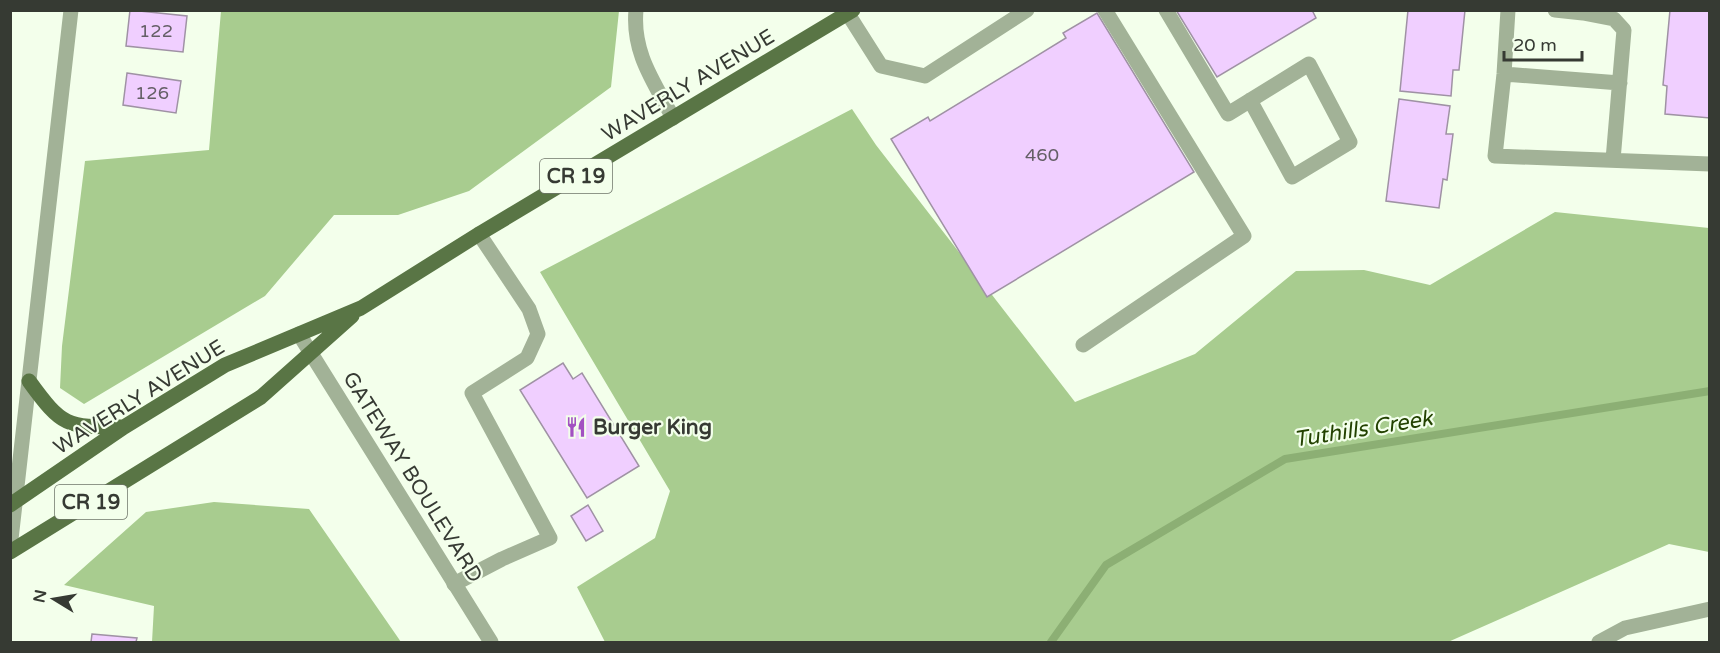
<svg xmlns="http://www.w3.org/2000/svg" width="1720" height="653" font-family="'Varela Round',sans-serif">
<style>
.forest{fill:#a8cc8f}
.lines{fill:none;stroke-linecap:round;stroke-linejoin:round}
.stream{stroke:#8caf74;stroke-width:8}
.building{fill:#f0cfff;stroke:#9f92a4;stroke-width:1.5}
.lane{stroke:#a2b297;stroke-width:15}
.street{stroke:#a2b297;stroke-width:15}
.primary{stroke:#597545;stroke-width:15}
.labels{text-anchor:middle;stroke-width:4.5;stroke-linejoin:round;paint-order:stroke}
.number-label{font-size:18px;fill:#645f66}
.shield{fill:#f3ffeb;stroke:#6f756a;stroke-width:1.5}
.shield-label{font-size:20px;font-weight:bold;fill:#363a33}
.street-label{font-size:21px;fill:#363a33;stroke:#f3ffeb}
.poi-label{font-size:21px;font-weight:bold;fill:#363a33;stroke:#f3ffeb;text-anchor:start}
.water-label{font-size:22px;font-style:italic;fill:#234200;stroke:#f3ffeb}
</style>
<rect width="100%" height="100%" fill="#f3ffeb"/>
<path class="forest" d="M221,11H619L611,87L469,191L398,215H334L265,296L84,404L60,388L62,346L85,161L209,150Z
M852,109L876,145L1075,402L1195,354L1296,271L1364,270L1430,285L1555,212L1709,228V552L1669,544L1448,642H605L577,587L655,538L670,491L540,272Z
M214,502L309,509L401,642H152L154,606L64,585L146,512Z"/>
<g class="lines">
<path class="stream" d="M1051,642L1106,565L1285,459L1710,391"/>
</g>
<path class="building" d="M130,10L187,16L183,52L126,46Z
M1176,10H1312L1316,18L1217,77Z
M1408,10H1465L1459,70H1453L1451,96L1400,91Z
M1670,10H1710V118L1665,114L1667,86L1663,85Z
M1097,13L1194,172L987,297L891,139L928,117L930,121L1066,38L1063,33Z
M127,73L181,81L176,113L123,105Z
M1399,99L1450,106L1446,134H1453L1447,180L1443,179L1439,208L1386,201Z
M563,363L573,379L582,373L639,466L587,498L520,390Z
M588,505L603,531L586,541L571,516Z
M92,634L137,638L136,642H91Z"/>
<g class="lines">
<path class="lane" d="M1166,10L1228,114L1309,64L1350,142L1292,177L1250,100
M1508,10L1504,74L1495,156L1710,164
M1555,10L1583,13L1614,19L1624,30L1613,160
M848,14L881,66L925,76L1027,10
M1504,74L1620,83
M1083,345L1244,236L1105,10
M454,584L502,559L550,538L472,393L527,358L538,334L529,309L479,234
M1599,642L1625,628L1710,609"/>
<path class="street" d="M636,10C632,53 654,82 673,118
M299,334L491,642
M10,548L71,10"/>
<path class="primary" d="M29,381C63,428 67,427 124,427
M10,505L124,427L225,365L361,308L479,234L853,10
M10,552L261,397L352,316"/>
</g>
<defs>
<g id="restaurant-bare" transform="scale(1.62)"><path d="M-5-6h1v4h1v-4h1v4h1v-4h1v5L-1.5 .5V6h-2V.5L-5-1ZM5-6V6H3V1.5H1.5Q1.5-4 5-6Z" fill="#a251c1" stroke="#f3ffeb" stroke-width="2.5" paint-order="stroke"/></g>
</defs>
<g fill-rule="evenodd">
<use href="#restaurant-bare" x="576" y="427"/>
</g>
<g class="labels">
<g class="number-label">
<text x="156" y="37">122</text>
<text x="152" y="99">126</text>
<text x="1042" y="161">460</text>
</g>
<g class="shield">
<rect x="540" y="159" width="72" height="34" rx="4.5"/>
<rect x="55" y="485" width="72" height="34" rx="4.5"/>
</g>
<g class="shield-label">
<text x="576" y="183">CR 19</text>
<text x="91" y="509">CR 19</text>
</g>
<g class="street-label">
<text transform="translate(688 85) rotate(-31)" y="7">WAVERLY AVENUE</text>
<text transform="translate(139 397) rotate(-32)" y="7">WAVERLY AVENUE</text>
<text transform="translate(413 477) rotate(58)" y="7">GATEWAY BOULEVARD</text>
</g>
<g class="poi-label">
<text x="593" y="434">Burger King</text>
</g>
<g class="water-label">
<text transform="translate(1363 428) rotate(-9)" y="8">Tuthills Creek</text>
</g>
</g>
<rect width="1720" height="653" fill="none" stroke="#363a33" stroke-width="24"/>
<g transform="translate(54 599) rotate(281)" stroke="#f3ffeb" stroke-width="4.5" paint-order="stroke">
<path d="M0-4.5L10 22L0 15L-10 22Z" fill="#363a33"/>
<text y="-9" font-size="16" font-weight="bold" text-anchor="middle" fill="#363a33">N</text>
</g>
<path d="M1504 51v9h78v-9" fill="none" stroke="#363a33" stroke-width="3"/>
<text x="1513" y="51" font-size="18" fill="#363a33" stroke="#f3ffeb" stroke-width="4.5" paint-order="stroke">20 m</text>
</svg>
